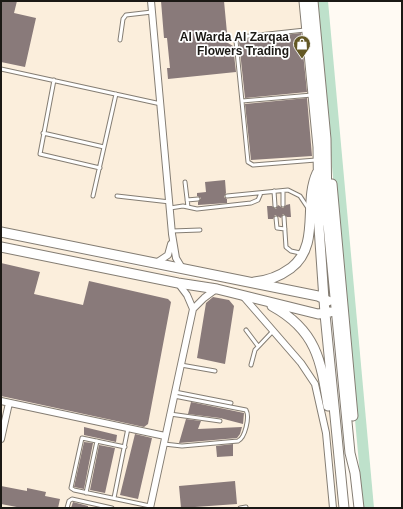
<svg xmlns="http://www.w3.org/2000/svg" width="403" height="509" font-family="Helvetica,sans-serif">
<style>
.built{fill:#fbeedc}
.green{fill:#bee1cb}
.building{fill:#897a7a}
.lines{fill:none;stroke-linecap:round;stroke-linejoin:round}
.lane-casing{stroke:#847d73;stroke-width:5}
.street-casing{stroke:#847d73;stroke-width:8}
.secondary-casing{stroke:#847d73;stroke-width:11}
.lane{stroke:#fff;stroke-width:3}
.street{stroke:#fff;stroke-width:6}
.secondary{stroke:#fff;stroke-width:9}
.labels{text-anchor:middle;stroke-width:3.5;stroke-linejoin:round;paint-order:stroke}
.poi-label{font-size:12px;font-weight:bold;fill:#1b1915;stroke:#fff;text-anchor:end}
</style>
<rect width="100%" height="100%" fill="#fffaf3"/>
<path class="built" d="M1,1H300L349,508H1V237L287,298L1,232Z"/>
<path class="green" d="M317,1H328L374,508H363Z"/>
<path class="building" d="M1,1H17L14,13L36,18L25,67L1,62Z
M161,1H224L227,33L213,34L233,46L236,72L168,79L167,68H170L167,38H164Z
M301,33L307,92L245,98L239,42L241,40Z
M307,98L312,156L251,160L245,104Z
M225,180L226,193L224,197L227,199V203L198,205V202L201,198L197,196V193L206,192L205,182Z
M290,204L291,217H287L283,214L281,218L275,215L273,219H268L267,206H272L276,209L278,205L283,208L286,205Z
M1,263L40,272L34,294L83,305L89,281L168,299L171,302L148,424L144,427L1,396Z
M213,297L229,300L234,306L225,364L197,358L206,303Z
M191,402L244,413L243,424L220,418L188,414Z
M186,419L201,421L198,429L242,427L240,434L237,438L179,443Z
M84,427L117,435L116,442L84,435Z
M135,434L152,438L138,499L120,495Z
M84,442L93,443L84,489L74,487Z
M233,444V456L217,457L216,446Z
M99,445L115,448L105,493L90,490Z
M235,481L237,504L181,508L179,486Z
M1,486L27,491V488L46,492L45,496L60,499L58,508H22L1,504Z
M73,502L88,506V508H71Z"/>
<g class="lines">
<g class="lane-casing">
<path id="lane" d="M305,30L240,37L236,41L248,162L253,165L316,160
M120,40L123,19L126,15L152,12
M1,69L161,104
M54,80L40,154L100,168
M242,101L312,95
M43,133L104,147
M185,182L188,207
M274,191L275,206
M283,191V205
M93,196L116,94
M117,196L170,202
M227,196L288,190L300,196L308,208
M187,200L198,199
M170,208L183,206L197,209L251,203L258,200L261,193
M284,217L286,247L291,251L300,253
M276,218L277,228L285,229
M172,231L200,230
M246,330L258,346
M181,365L215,371
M251,365L255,350L273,331
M175,392L231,403
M170,414L220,421
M164,444L182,446L238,441C245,438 250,417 246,410L174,396
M125,447L82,438L71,488L74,490L150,506
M86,493L97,441
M114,498L128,428
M67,508L69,501L72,499L112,508
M240,508L246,507"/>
</g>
<g class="street-casing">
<path id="street" d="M151,1L172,234L176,258L182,268
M156,263L168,255L171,244
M178,283L187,295L193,309
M242,295L301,363L315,384L326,433L333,508
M1,401L165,436
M1,439L9,403
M150,508L193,309L204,298L216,289"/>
</g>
<g class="secondary-casing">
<path id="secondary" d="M304,1L318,147L319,227L325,314L344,508
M313,1L326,139L327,214L350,453L355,473L359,508
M332,184L353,416
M1,232L318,296L328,301
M1,247L178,283L217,289L318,314L330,312
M254,282C268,281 280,276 291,268C321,245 303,203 317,173
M272,306C316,330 321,360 328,406"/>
</g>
<use href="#lane" class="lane"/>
<use href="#street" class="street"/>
<use href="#secondary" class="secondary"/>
</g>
<defs>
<g id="shop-pin" transform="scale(0.9)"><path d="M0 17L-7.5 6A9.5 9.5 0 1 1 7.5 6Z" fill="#645824" stroke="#fff"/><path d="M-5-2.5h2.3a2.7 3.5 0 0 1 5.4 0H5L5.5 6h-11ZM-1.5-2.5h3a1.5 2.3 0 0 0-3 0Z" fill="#fff"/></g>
</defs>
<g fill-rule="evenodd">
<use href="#shop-pin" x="302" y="44"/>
</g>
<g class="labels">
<g class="poi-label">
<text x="289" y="41">Al Warda Al Zarqaa<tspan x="289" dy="14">Flowers Trading</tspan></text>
</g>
</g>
<rect width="403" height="509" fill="none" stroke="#1b1915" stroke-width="4"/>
</svg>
